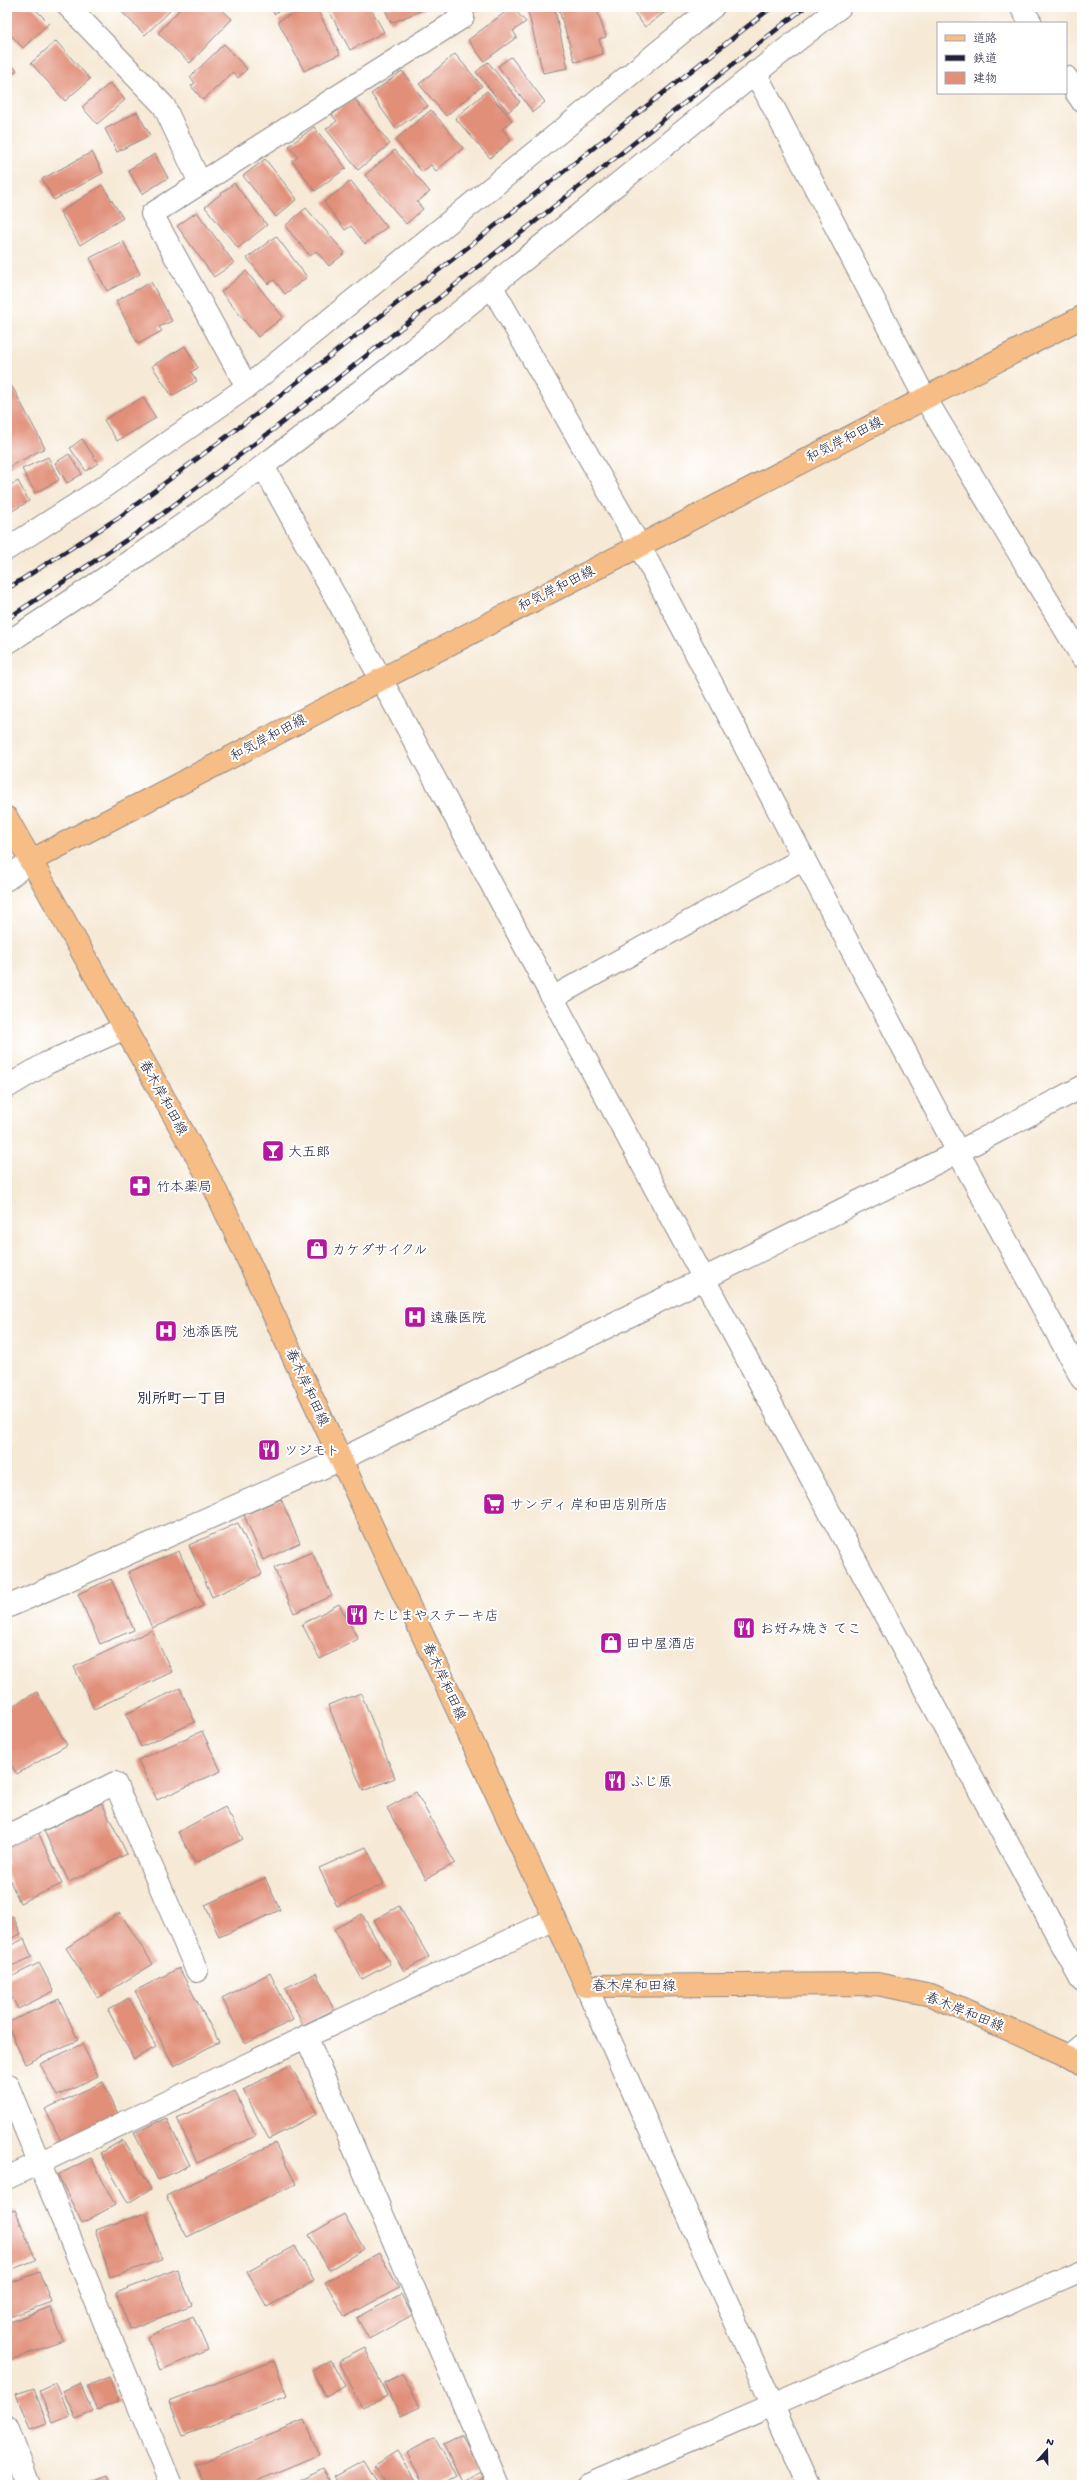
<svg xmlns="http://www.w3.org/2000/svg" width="1089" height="2492" font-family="'Gochi Hand','Klee One',sans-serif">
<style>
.building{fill:#e18f79}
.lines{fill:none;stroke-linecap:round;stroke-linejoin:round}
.minor-casing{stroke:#8c8688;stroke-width:24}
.major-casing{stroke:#8c8688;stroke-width:24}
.minor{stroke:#fff;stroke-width:22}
.major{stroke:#f6be86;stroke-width:22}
.rail-casing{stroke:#22223b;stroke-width:4.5}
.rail{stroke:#fff;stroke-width:3;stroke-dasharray:9;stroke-linecap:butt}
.labels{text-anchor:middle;stroke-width:4;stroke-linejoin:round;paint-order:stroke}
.street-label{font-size:14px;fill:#22223b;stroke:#fff}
.poi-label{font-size:14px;fill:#22223b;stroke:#fff;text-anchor:start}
.neighbourhood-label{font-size:15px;font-weight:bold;fill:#22223b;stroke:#fff}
</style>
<rect width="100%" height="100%" fill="#fff"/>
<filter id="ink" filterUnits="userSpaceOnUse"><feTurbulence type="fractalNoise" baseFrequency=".025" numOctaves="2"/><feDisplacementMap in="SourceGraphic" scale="8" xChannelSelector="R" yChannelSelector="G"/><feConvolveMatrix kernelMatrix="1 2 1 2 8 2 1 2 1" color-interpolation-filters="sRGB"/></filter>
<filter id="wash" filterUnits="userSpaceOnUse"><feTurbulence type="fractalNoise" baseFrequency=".012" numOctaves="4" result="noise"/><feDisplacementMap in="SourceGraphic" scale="16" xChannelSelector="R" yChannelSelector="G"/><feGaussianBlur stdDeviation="0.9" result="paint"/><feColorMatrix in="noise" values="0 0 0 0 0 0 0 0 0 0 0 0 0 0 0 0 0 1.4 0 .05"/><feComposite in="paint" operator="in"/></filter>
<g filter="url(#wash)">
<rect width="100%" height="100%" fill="#f6e9d5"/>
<g id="blocks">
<path class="building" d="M12,7H33L49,23L23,48L7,31V11Z
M125,7H166L170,11L145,35L121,11Z
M175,7H219L232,19L190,63L158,33L179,10Z
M271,7H287L274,14Z
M305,7H316L340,54L304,71L278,21Z
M327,7H370L384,32L350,50Z
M384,7H430L391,23Z
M470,7H489L472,12Z
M512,7L526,22L513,31L517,37L484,61L468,40Z
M527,7H554L568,68L543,73Z
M558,7H596L606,37L599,39L603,54L575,62Z
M630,7H672L645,27Z
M56,41L90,79L65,101L31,63Z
M224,44L247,69L238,78L233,72L203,100L191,86L195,83L190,77Z
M455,54L482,86L446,116L419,84Z
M511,57L545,102L533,112L498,66Z
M7,61L17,70L7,80Z
M488,62L520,102L508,112L476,72Z
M402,71L428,106L396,129L371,94Z
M110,83L125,100L97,124L82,107Z
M487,91L512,120L502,129L511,140L490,158L455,118Z
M354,98L390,144L358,170L326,129L337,121L332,115Z
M431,110L463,148L436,171L431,165L422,172L395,140Z
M137,112L150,135L117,152L105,129Z
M314,127L346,168L315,191L292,161L298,157L289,146Z
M395,150L430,192L417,202L423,209L406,224L365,175Z
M92,152L103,173L54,200L42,179Z
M155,154L168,178L142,194L128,170Z
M265,159L297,199L276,217L243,176Z
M351,181L387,227L365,244L351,226L345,230L324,202Z
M234,183L267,225L238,248L205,207Z
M102,185L123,218L80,245L60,212Z
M306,208L345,253L329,266L316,251L310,256L285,226Z
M197,212L234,263L214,277L177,226Z
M276,236L307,277L285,294L274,280L268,284L247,258Z
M123,241L140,274L107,291L90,258Z
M246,271L283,317L258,337L221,292Z
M151,282L172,321L159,327L162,331L138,344L116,301Z
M185,346L198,368L191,372L197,381L172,396L152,366Z
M7,377L45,448L7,468Z
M143,397L156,418L117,441L104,420Z
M82,439L98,463L86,471L70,448Z
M69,454L82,474L67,483L55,463Z
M48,457L59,480L35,493L22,469Z
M18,481L29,501L7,514V487Z
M281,1499L300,1543L263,1560L244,1515Z
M238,1523L262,1574L212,1597L189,1545Z
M179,1551L203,1606L152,1628L128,1572Z
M312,1552L332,1596L294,1613L274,1568Z
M111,1579L134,1630L100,1644L78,1594Z
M339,1604L358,1639L320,1659L302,1624Z
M152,1630L172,1672L94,1709L74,1667Z
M180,1688L195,1722L141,1747L126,1714Z
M37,1692L67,1745L17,1774L7,1758V1709Z
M361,1693L395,1778L363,1791L328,1705Z
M202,1731L221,1771L157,1800L138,1760Z
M416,1792L455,1863L426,1879L387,1808Z
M102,1803L127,1854L69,1882L44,1831Z
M225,1807L243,1839L195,1863L178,1832Z
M38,1832L62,1884L20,1903L7,1874V1846Z
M366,1847L384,1884L337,1906L319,1868Z
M265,1878L280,1910L219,1937L205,1905Z
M399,1906L429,1957L404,1971L374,1920Z
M120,1913L153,1964L98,1998L66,1948Z
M362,1914L390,1964L362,1979L334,1929Z
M13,1916L21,1934L7,1940V1918Z
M24,1939L32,1957L7,1968V1947Z
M39,1963L54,1991L18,2009L7,1988V1979Z
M179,1968L219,2042L174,2066L135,1991Z
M270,1973L293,2020L245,2044L222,1998Z
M316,1973L334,2010L303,2025L285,1988Z
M129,1998L156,2047L134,2059L108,2010Z
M59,1999L78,2040L25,2064L7,2023Z
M82,2044L98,2076L57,2096L40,2064Z
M290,2065L317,2114L269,2139L243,2090Z
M103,2082L119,2116L62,2143L45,2109Z
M235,2091L255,2136L197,2163L177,2118Z
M166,2118L190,2165L158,2180L134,2133Z
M123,2140L151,2189L128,2203L100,2153Z
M275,2143L296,2184L187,2237L166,2196Z
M91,2158L115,2205L82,2223L58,2175Z
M15,2210L36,2260L7,2271V2213Z
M146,2213L162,2260L110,2277L95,2230Z
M344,2214L364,2249L329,2270L309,2235Z
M295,2246L314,2281L267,2307L247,2272Z
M379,2253L399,2288L345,2317L325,2282Z
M177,2269L192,2305L130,2329L116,2293Z
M40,2272L51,2302L7,2318V2284Z
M401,2294L412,2315L369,2339L357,2318Z
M50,2307L63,2341L8,2361L7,2323Z
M193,2316L208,2350L161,2370L147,2337Z
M365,2348L387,2396L362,2408L339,2361Z
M331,2360L345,2386L326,2397L312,2371Z
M274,2361L287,2396L183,2436L169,2401Z
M402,2374L420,2407L401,2416L384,2383Z
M109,2377L119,2401L97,2410L87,2386Z
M56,2383L70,2416L53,2423L39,2391Z
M80,2383L93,2412L76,2419L63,2391Z
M34,2388L47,2424L30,2430L16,2394Z
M304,2420L319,2455L247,2485H204L196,2465Z
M462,2435L481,2472L462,2481L443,2444Z
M434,2438L456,2476L440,2485H424L407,2453Z
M397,2451L419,2485H387L374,2466Z
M363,2460L378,2485H339L334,2476Z
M323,2469L332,2485H292Z
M108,2475L112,2485H82Z
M484,2478L488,2485H470Z"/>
</g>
</g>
<g filter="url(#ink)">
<use href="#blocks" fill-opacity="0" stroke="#8c8688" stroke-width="1"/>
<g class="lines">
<g class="minor-casing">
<path id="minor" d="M69,7L164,106L200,183
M1021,7L1031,23
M755,72L925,398L1082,657
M1066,77L1082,101
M492,287L639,545L958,1152L1082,1379
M247,387L152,214L463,17L458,7
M263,466L381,679L1082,1981
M7,549L105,486L247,387L713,7
M7,643C94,586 180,529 263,466C459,318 645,157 840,7
M7,879L30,861
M552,998L804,858
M7,1087L47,1063L125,1028
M7,1607L342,1459L958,1152L1082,1087
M7,1836L115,1783L197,1971
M586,1986L808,2485
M306,2036L498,2485
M1069,2056L1082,2045
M7,2084L171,2485
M7,2178L555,1919
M7,2427L29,2485
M588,2485L1082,2271"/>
</g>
<g class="major-casing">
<path id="major" d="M7,818L215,1189L586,1986L877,1984L931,1995L1069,2056L1082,2064
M30,861L1082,317"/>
</g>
<use href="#minor" class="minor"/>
<use href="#major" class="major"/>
<g class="rail-casing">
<path id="rail" d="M7,589L118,518L258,413L772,7
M7,619L137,533L274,429L805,7"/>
</g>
<use href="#rail" class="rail"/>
</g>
</g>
<defs>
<g id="bar-square" transform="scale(1.15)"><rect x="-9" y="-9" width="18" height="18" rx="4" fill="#b5179e" stroke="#fff"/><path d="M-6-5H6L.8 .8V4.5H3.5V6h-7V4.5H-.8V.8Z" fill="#fff"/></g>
<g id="pharmacy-square" transform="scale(1.15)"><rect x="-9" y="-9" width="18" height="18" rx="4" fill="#b5179e" stroke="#fff"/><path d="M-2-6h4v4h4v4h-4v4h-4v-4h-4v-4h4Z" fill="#fff"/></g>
<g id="shop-square" transform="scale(1.15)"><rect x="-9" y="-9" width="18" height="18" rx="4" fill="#b5179e" stroke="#fff"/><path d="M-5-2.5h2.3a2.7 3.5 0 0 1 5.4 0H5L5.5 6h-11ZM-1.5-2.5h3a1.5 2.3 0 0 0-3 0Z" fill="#fff"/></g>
<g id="hospital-square" transform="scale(1.15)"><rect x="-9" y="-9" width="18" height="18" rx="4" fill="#b5179e" stroke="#fff"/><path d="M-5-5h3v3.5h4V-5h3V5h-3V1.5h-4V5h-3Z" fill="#fff"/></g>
<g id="restaurant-square" transform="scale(1.15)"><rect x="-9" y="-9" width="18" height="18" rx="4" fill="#b5179e" stroke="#fff"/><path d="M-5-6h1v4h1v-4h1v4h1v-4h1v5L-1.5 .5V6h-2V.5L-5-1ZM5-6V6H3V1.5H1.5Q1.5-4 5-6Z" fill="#fff"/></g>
<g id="supermarket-square" transform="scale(1.15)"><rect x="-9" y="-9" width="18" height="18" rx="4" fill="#b5179e" stroke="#fff"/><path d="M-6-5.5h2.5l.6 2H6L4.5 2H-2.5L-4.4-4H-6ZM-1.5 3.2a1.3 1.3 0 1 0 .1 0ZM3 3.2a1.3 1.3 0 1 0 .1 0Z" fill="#fff"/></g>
</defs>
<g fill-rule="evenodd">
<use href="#bar-square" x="273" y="1151"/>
<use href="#pharmacy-square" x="140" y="1186"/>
<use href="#shop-square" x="317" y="1249"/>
<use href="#hospital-square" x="415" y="1317"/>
<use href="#hospital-square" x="166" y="1331"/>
<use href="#restaurant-square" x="269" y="1450"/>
<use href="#supermarket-square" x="494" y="1504"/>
<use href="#restaurant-square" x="357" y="1615"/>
<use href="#restaurant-square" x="744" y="1628"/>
<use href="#shop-square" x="611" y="1643"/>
<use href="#restaurant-square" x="615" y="1781"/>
</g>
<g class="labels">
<g class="street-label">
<text transform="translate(844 439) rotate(-27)" y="5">和気岸和田線</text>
<text transform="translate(556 588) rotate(-27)" y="5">和気岸和田線</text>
<text transform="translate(268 737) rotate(-28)" y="5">和気岸和田線</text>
<text transform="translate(164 1097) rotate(61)" y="5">春木岸和田線</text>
<text transform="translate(308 1387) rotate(65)" y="5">春木岸和田線</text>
<text transform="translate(445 1681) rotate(65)" y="5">春木岸和田線</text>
<text x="634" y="1990">春木岸和田線</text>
<text transform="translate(965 2011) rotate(22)" y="5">春木岸和田線</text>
</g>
<g class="poi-label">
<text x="288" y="1156">大五郎</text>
<text x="156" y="1191">竹本薬局</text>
<text x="332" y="1254">カケダサイクル</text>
<text x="430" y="1322">遠藤医院</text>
<text x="182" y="1336">池添医院</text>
<text x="284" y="1455">ツジモト</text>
<text x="510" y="1509">サンディ 岸和田店別所店</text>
<text x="372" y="1620">たじまやステーキ店</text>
<text x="760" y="1633">お好み焼き てこ</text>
<text x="626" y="1648">田中屋酒店</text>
<text x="630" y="1786">ふじ原</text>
</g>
<g class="neighbourhood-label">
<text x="182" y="1403">別所町一丁目</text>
</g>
</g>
<rect width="1089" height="2492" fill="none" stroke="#fff" stroke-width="24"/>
<rect x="937" y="22" width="130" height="72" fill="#ffffff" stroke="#a7a7b1"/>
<rect x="945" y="35" width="20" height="6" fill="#f6be86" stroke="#a7a7b1"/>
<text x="973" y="42" font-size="12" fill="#22223b">道路</text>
<rect x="945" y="55" width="20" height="6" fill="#22223b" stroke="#a7a7b1"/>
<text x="973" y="62" font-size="12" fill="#22223b">鉄道</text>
<rect x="945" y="72" width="20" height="12" fill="#e18f79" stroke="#a7a7b1"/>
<text x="973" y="82" font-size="12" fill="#22223b">建物</text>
<g transform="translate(1047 2450) rotate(20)" stroke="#ffffff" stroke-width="3" paint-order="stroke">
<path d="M0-3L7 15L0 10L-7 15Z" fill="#22223b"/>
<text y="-6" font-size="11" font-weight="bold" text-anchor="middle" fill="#22223b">N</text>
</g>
</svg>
